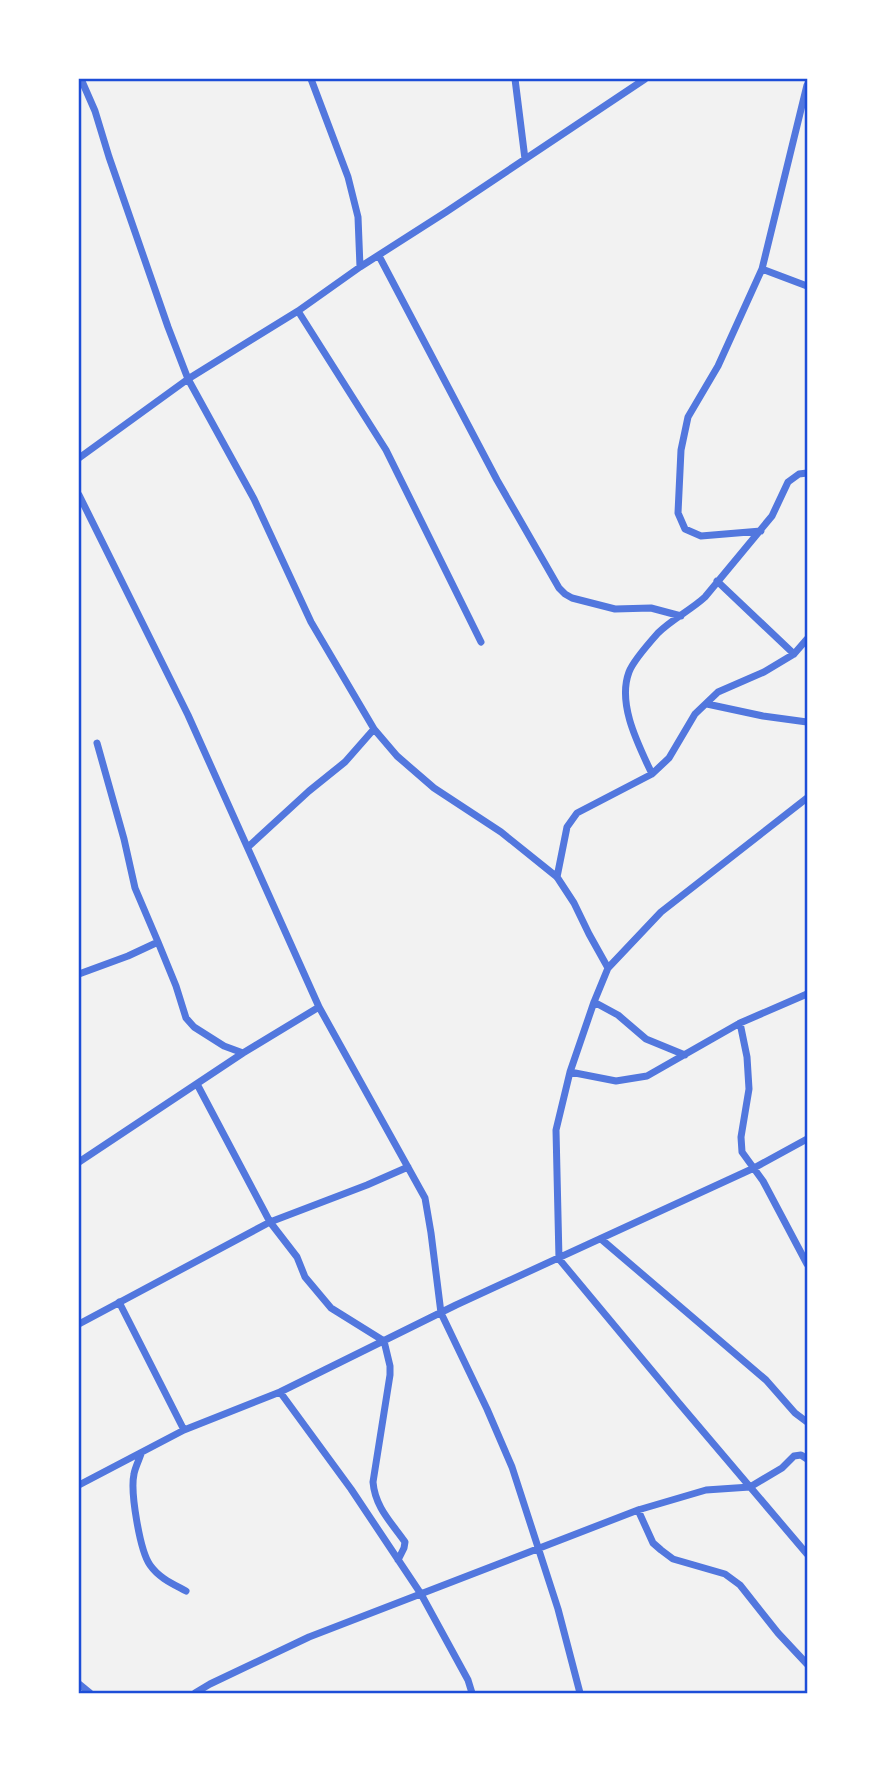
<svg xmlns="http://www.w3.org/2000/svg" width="886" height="1772" font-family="Merriweather,serif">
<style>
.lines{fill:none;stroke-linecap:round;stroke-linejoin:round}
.minor{stroke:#5277de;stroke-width:7}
.neatline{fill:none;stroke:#1d4ed8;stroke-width:2.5}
</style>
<rect width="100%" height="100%" fill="#f2f2f2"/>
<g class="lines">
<path class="minor" d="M81,79L95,111L109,157L168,327L188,379L254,499L311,622L374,729L397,756L434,788L501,832L557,877L574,903L589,934L608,968
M311,79L348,177L358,217L360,267
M515,79L525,159
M379,256L497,480L559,588L565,594L572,598L615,609L651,608L681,616
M762,269L807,286
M298,311L386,450L481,642
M79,458L188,379L298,311L360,267L446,212L645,79
M79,495L188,715L319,1007L425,1198L431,1233L441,1313L487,1409L512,1467L558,1609L580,1693
M761,531L701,536L685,529L678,513L681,450L688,417L718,366L762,269L807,85
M717,581L794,654
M707,704L763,716L807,722
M97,743L124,839L135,888L158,942
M652,774C638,744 617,704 629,672C633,661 650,642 658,633C672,619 691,610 705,597L772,516L788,482L799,474L807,473
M807,798L661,912L608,968L594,1002L570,1072L556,1130L559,1259L678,1402L807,1554
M248,847L309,791L345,762L374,729
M557,877L567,827L577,813L652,774L669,758L695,714L718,692L764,672L794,654L807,639
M79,974L128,956L158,942L176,986L186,1018L194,1027L224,1046L243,1053
M594,1002L618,1015L646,1039L685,1055
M740,1023L747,1057L749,1089L741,1137L742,1152L763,1181L807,1264
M570,1072L616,1081L647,1076L740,1023L807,994
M197,1084L270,1222L297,1257L305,1277L331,1308L384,1341L390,1366V1375L373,1482C375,1507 391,1522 405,1542L404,1548L398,1560
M79,1162L243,1053L319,1007
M601,1239L766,1380L795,1413L807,1422
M119,1302L184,1430
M79,1324L270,1222L367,1185L408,1167
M280,1392L351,1489L421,1594L468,1680L472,1693
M141,1454C139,1460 135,1468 134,1474C130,1492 140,1551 150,1565C159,1578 173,1584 186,1591
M79,1485L184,1430L280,1392L456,1305L754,1168L807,1139
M638,1510L653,1543L661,1550L673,1559L725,1574L740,1585L778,1633L807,1664
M79,1684L90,1693
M195,1693L210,1684L309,1637L638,1510L706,1490L750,1487L782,1468L794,1456L801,1455L807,1459"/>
</g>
<rect width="886" height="1772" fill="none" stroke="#ffffff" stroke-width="161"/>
<rect x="80" y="80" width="726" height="1612" class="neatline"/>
</svg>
